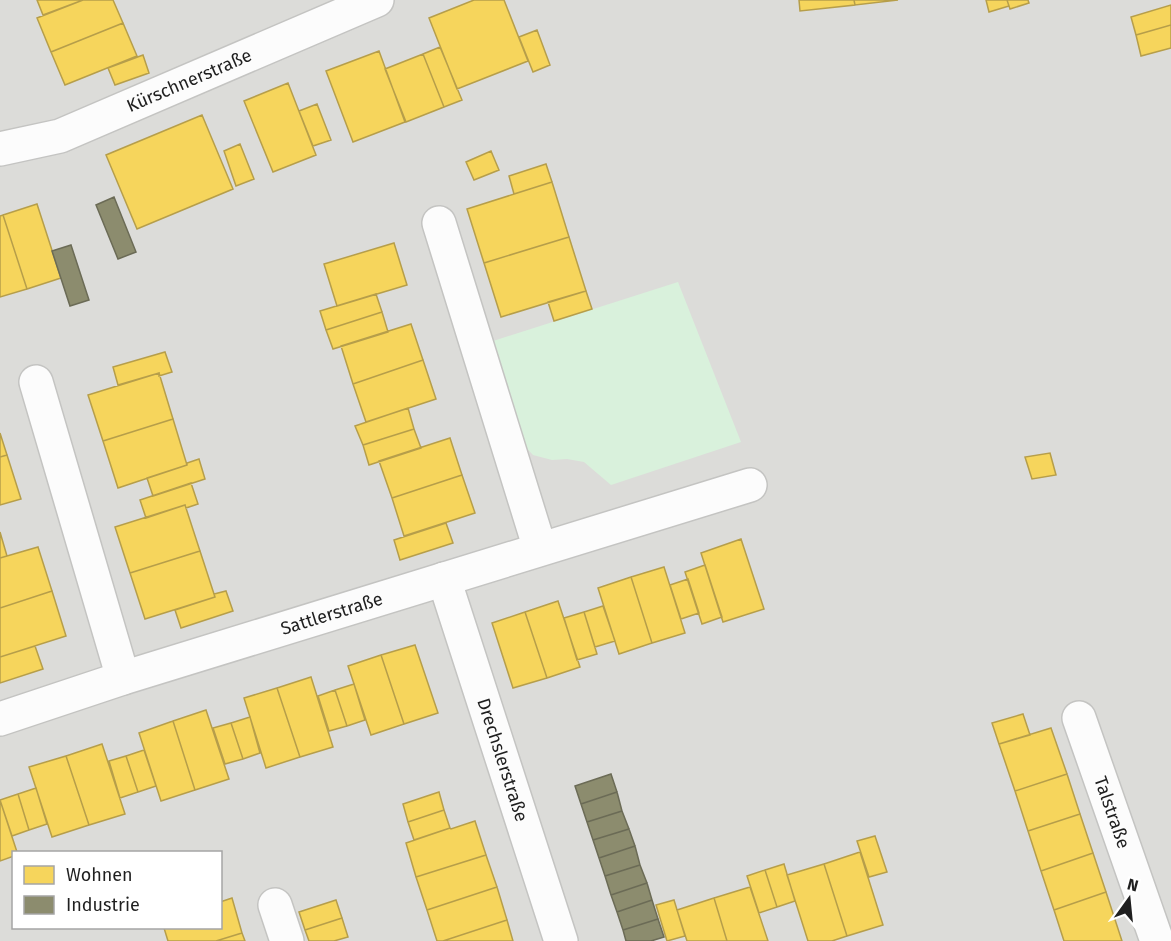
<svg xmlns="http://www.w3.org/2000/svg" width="1171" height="941" font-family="'Fira Sans',sans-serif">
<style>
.residential{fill:#dcdcd9;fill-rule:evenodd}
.park{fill:#d9f1dc}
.homes{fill:#f6d55c;stroke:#b69e4a;stroke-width:1.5}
.industry{fill:#8c8c6e;stroke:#6b6b56;stroke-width:1.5}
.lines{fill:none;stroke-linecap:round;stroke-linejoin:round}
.minor-casing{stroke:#c4c4c2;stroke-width:36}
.minor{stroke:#fcfcfc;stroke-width:33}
.labels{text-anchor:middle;stroke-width:6;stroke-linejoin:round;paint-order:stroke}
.street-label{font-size:18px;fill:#1f1f1f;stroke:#fff}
</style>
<rect width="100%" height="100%" fill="#edede8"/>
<path class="residential" d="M0,0H1171V941H0ZM14,852H220V928H14Z"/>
<path class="park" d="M678,282L741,442L611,485L584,462L567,459L552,460L533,455L519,440L490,342Z"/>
<path class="homes" d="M37,0H83L43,15Z
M83,0H113L123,23L51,52L37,18Z
M474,0H504L528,61L457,89L429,18Z
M799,0H854L855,5L800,11Z
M854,0H898L855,5Z
M986,0H1007L1009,6L989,12Z
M1007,0H1028L1029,3L1010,9Z
M1171,5V25L1136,35L1131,17Z
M123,23L137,56L65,85L51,52Z
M1171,25V48L1141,56L1136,35Z
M537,30L550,65L533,72L519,37Z
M440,47L462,100L444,107L423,54Z
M379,51L405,122L353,142L326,71Z
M423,54L444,107L406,122L385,69Z
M143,55L149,73L115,85L108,68Z
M288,83L316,155L273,172L244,101Z
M317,104L331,140L313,146L299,111Z
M202,115L233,189L137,229L106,155Z
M240,144L254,179L236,186L224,151Z
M491,151L499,170L474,180L466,162Z
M546,164L552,182L514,194L509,176Z
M552,182L569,237L484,263L467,209Z
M37,204L61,278L27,289L3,215Z
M3,215L27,289L0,297V216Z
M569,237L586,291L501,317L484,263Z
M394,243L407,285L337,306L324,264Z
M586,291L592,309L554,321L548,302Z
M376,294L382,312L326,330L320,311Z
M382,312L388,332L333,349L326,330Z
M411,324L423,360L353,384L341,346Z
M165,352L172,372L159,376V373L118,385L113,367Z
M423,360L436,399L366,422L353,384Z
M159,373L173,419L103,441L88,395Z
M408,408L414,429L363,445L355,426Z
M173,419L187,465L118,488L103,441Z
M414,429L421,448L369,465L363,445Z
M0,433L7,455L0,457Z
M450,438L462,475L392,498L379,461Z
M1050,453L1056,475L1032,479L1025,457Z
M7,455L21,499L0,505V457Z
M199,459L205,479L153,496L147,478L187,465V463Z
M462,475L475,513L404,536L392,498Z
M191,483L198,504L186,508L185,505L146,518L140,500Z
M185,505L200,551L130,573L115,527Z
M446,523L453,543L400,560L394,540Z
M0,532L7,556L0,558Z
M741,539L764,609L723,622L701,553Z
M38,547L52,591L0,608V558Z
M200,551L215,597L145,619L130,573Z
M705,565L722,617L702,624L685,572Z
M664,567L685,633L652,643L631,577Z
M631,577L652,643L619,654L598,588Z
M688,579L699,613L681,619L670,585Z
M52,591L66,636L0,657V608Z
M226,591L233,611L181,628L175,610L215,597L214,594Z
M558,601L580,667L547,678L525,612Z
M603,606L615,641L595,647L584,612Z
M525,612L547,678L513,688L492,623Z
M584,612L597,654L577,660L564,618Z
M415,645L438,713L404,724L381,655Z
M35,646L43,669L0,683V657Z
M381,655L404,724L371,735L348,666Z
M311,677L333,747L300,757L277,688Z
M354,684L365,720L347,726L335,690Z
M277,688L300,757L266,768L244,698Z
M335,690L347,726L329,731L318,696Z
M206,710L229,779L195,790L173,721Z
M1023,714L1030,735L999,744L992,723Z
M250,717L260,753L243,759L231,723Z
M173,721L195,790L161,801L139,733Z
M231,723L243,759L225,764L213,728Z
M1051,728L1067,774L1015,791L999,744Z
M102,744L125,814L89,825L66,756Z
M144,750L156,786L138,792L126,756Z
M66,756L89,825L52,837L29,767Z
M126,756L138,792L120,798L109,761Z
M1067,774L1080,814L1028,831L1015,791Z
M36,788L47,824L29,830L18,794Z
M439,792L444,810L408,822L403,804Z
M18,794L29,830L12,836L0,800Z
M0,800L17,852H14V856L0,861Z
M444,810L450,828L414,840L408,822Z
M1080,814L1093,853L1041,871L1028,831Z
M475,821L486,855L416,877L406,843L450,828L451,829Z
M875,836L887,872L869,877L857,841Z
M860,852L883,925L847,936L824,864Z
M1093,853L1106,892L1054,910L1041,871Z
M486,855L497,887L427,910L416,877Z
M784,864L795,901L777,907L765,870Z
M824,864L847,936L832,941H808L787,875Z
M765,870L777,907L759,913L747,876Z
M497,887L507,920L443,941H437L427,910Z
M750,887L768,941H727L714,898Z
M1106,892L1122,941H1064L1054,910Z
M232,898L242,933L216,941H168L164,928H220V902Z
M714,898L727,941H687L677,910Z
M336,900L342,918L305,930L299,912Z
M674,900L685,936L667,941L656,905Z
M342,918L348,937L334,941H309L305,930Z
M507,920L513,941H443Z
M242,933L245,941H216Z"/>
<path class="industry" d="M114,197L136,252L118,259L96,205Z
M71,245L89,300L70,306L52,251Z
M611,774L617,792L581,804L575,786Z
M617,792L622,811L587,822L581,804Z
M622,811L629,829L593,840L587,822Z
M629,829L635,846L599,858L593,840Z
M635,846L640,865L605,876L599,858Z
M640,865L647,883L611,895L605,876Z
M647,883L652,900L617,912L611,895Z
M652,900L658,919L623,930L617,912Z
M658,919L664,937L651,941H626L623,930Z"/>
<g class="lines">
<g class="minor-casing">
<g id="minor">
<path id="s1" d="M0,149L60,136L377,0"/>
<path d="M439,223L540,549"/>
<path d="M36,382L123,678"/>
<path id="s2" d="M444,579L561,941"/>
<path id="s3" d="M1079,718L1157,941"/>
<path id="s4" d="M0,719L123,678L750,485"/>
<path d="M275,905L287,941"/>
</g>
</g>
<use href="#minor" class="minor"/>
</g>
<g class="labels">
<g class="street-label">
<text dy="6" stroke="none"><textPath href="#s1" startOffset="202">Kürschnerstraße</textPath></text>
<text dy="6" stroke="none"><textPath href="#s4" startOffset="348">Sattlerstraße</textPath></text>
<text dy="6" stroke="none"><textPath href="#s2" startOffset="190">Drechslerstraße</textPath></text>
<text dy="6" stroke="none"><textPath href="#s3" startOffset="100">Talstraße</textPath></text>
</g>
</g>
<rect x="12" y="851" width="210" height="78" fill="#ffffff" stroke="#a5a5a5" stroke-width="1.5"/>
<rect x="24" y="866" width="30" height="18" fill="#f6d55c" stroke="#a5a5a5" stroke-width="1.5"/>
<text x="66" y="881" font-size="18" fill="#1f1f1f">Wohnen</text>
<rect x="24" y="896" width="30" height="18" fill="#8c8c6e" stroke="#a5a5a5" stroke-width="1.5"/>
<text x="66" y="911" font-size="18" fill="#1f1f1f">Industrie</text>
<g transform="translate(1129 899) rotate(15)" stroke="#ffffff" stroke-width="4.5" paint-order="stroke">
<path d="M0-4.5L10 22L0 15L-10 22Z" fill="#1f1f1f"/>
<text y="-9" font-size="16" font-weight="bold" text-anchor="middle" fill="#1f1f1f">N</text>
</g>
</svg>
